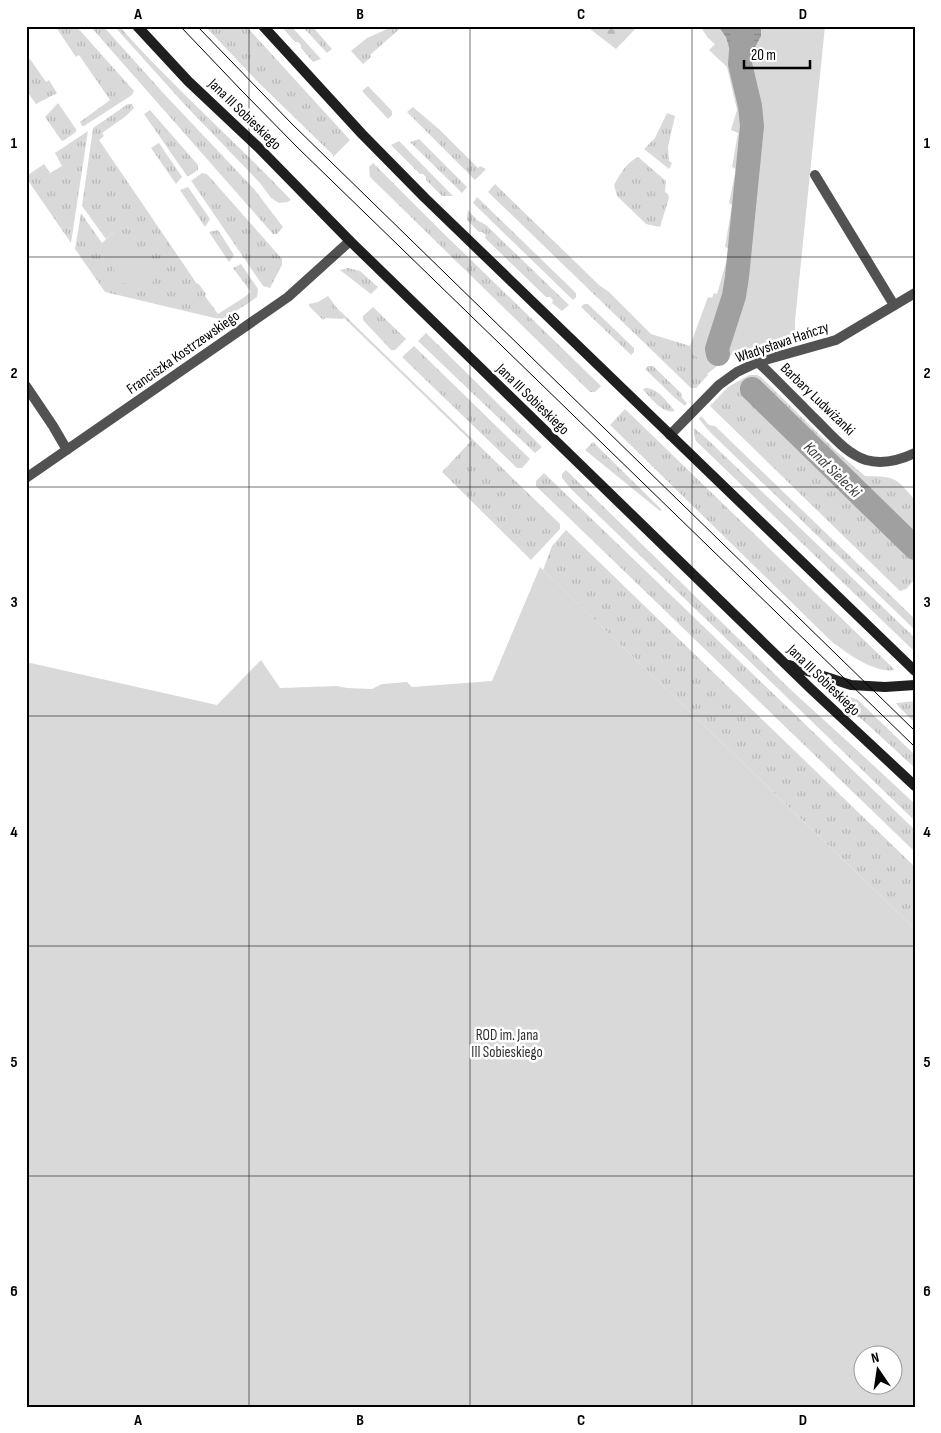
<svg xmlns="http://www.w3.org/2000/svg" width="941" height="1433" font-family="'Sofia Sans Condensed',sans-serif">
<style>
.grass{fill:url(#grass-tufts)}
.forest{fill:url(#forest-firs)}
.green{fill:#d9d9d9;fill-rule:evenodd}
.water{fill:url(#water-rules)}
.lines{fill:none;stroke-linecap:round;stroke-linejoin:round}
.canal{stroke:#a0a0a0;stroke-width:24}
.minor{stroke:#525252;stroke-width:10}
.secondary{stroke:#1f1f1f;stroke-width:10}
.tram{stroke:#000;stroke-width:1}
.grid{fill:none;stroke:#000;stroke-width:1;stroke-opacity:0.55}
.labels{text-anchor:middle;stroke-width:5;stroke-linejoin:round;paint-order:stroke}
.street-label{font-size:15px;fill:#000;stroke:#fff}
.park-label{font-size:15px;fill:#303030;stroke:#fff}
.water-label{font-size:16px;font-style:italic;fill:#414141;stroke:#fff}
.neatline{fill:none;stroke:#000;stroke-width:2}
.grid-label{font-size:16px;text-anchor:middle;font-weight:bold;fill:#000}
</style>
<defs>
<pattern id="grass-tufts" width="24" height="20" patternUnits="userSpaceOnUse" patternTransform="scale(1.25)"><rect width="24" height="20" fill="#d9d9d9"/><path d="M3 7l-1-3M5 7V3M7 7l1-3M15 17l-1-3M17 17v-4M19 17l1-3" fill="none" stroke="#b8b8b8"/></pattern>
<pattern id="forest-firs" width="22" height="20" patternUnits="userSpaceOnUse" patternTransform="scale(1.25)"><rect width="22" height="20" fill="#d9d9d9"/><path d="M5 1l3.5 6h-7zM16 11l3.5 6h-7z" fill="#b8b8b8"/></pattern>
<pattern id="water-rules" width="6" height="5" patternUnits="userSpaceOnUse" patternTransform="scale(1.25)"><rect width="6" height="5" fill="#a0a0a0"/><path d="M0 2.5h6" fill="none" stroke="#888"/></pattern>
</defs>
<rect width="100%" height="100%" fill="#fff"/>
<path class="grass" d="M55,26H76L134,91L132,95L84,126H82L80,122L110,100L79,55L76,57Z
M90,26H103L166,96L254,189L283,227L277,234H273Z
M114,26H119C173,87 235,141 291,200L287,202L279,203L271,198L260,183L185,105Z
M205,26H246L350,140L333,157V155L256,80Z
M281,26H291L321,59L313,62L301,48V45L298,42H295Z
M302,26H312L332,49L327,53Z
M394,26H403L370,55L371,57L363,64L351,51L367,38Z
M30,59L46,82L49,80L57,93L36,104L26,90V62Z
M368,86L392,111V115L388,119L362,91Z
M58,103L76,129V132L63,141L61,140L45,117Z
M128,104H132L134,108L126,116L102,133L104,136L99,140L197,284L198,283L206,294L205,296L218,314L243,298L251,292L233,268L241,264L258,289L257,297L223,320L105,292L75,249L81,213L102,243V253L115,231L106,239L82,206L93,128Z
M413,107L440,130L478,168L480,166L486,169L475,180L407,112Z
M150,110L198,165V170L189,176H187L144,114Z
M667,113L675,116L668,147L669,161L672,163L669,169L644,149L655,138Z
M88,131L71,243L27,179L28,175L44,164L50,173L62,166L55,153Z
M419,139L467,187L462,193L410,142Z
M399,141L453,196H442L426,180V177L423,174H420L391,145Z
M159,143L182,177L176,184L151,148Z
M638,157L666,181L665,192L668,194L669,198L660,227L646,224L617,196L614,185C620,174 626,163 638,157Z
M373,163L438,228L601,386L595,392H590L370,177L369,167Z
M202,173L207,174L282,259V265L270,288L263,286L192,182L191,181Z
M495,184L599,285L609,292L651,334L690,346L708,375L696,388H691L488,192Z
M188,187L210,219L205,227L180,190Z
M477,197L576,293V297L573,300L473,203Z
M468,210L477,220L486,225L569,305L562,311L552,303L553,300L550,297H546L485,238L486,235L482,232H479L467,220Z
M218,230L234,255L229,262L209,232Z
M348,268L360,271L378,287L371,294L340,270Z
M328,296L337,308L560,524V529L531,560L442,472L471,441L344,318L342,319L325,318L323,320L310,307L309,304L318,302Z
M584,304H588L634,348V352L631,355L581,307Z
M373,307L406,339L395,350H391L363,320V316Z
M426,333L542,447L535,453L418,341Z
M414,346L530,459L522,468H517L402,357Z
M648,366H653L681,393L682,398L687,403L685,406L675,398L645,369Z
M749,375H757L761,377L837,452L865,476C896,477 894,476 915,500V579L906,589L900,591L710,406L728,387Z
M645,388C657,387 668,403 675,411C662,414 652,399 643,390Z
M625,409L894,669V670C875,674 843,651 829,639L610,425Z
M701,416L709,425L715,426L915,619V630L710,432L699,419Z
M694,428L706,438L915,638V652L696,441L694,435Z
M593,442L662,510L660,511L585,450Z
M566,470L791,690L859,752L915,804V821L572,490L562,478V474Z
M544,473L915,830V852L536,486V481Z
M566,530L915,867V929L543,570L552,546Z
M833,691L858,700L915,755V768L833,693Z
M915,701V723L899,707L896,703Z"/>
<path class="forest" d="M586,26H638L616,49Z"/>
<path class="green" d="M700,26H825L795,321V334L734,353L707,374L690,346L708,297L712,298L714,293L717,294L730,249L725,247L732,205L729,203L736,169L732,167L738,133L731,130L737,110L727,67L709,50L715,44L708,38Z
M115,231L124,236L157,265L160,275C146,289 141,286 123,283L102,253V243Z
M540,567L915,929V1407H26V662L217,705L261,660L280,688L337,686L347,688L372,689L382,684L407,682L412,687L492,681ZM864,1356H894V1386H864Z"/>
<path class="water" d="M718,26H761V36L746,64H734L726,37Z"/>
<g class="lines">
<path class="canal" d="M718,354L717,349L734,296L737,277L752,126L750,106L740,64L743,26
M752,389L915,548"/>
<path class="minor" d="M815,175L894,305
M758,362C777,380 795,399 813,417C829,432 845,453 866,460C883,465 900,460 915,453
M26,386L53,426L67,450
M670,435L719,385L737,372L758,362L836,340L915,293
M26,478L288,297L350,241"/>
<path class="secondary" d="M137,26L188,81L258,147L350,241L810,688L915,786
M263,26L362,134L425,198L915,671
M789,665L851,685L885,687L915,685"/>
<path class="tram" d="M180,26L242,91L297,147L915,747
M197,26L292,124L915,731"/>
</g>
<path class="grid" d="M249,26V1407M470,26V1407M692,26V1407M26,257H915M26,487H915M26,716H915M26,946H915M26,1176H915"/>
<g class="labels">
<g class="street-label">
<text transform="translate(245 114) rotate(44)" y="5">Jana III Sobieskiego</text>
<text transform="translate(782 342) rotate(-19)" y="5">Władysława Hańczy</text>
<text transform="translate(183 352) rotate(-35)" y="5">Franciszka Kostrzewskiego</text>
<text transform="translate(533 399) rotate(44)" y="5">Jana III Sobieskiego</text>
<text transform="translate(818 399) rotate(44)" y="5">Barbary Ludwiżanki</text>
<text transform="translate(824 680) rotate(44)" y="5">Jana III Sobieskiego</text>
</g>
<g class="park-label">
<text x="507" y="1040">ROD im. Jana<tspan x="507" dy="17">III Sobieskiego</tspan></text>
</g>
<g class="water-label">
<text transform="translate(833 469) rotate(44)" y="6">Kanał Sielecki</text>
</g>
</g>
<rect width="941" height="1433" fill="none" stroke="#ffffff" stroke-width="55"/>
<g transform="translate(878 1370) rotate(347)"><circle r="24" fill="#ffffff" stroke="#999999"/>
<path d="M0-4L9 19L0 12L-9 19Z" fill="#000000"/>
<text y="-8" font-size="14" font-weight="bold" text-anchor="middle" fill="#000000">N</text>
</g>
<path d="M744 60v8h66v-8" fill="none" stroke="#000000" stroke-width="2.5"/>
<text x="751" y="60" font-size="15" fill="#000000" stroke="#ffffff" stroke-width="4" paint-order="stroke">20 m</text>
<rect x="28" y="28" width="886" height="1378" class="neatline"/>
<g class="grid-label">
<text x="138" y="19">A</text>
<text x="360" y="19">B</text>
<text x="581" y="19">C</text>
<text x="803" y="19">D</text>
<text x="14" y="148">1</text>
<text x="927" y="148">1</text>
<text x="14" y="378">2</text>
<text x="927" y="378">2</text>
<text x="14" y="607">3</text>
<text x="927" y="607">3</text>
<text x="14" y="837">4</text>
<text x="927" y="837">4</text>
<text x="14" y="1067">5</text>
<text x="927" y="1067">5</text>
<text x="14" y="1296">6</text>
<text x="927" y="1296">6</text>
<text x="138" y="1425">A</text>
<text x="360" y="1425">B</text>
<text x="581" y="1425">C</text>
<text x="803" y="1425">D</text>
</g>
</svg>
